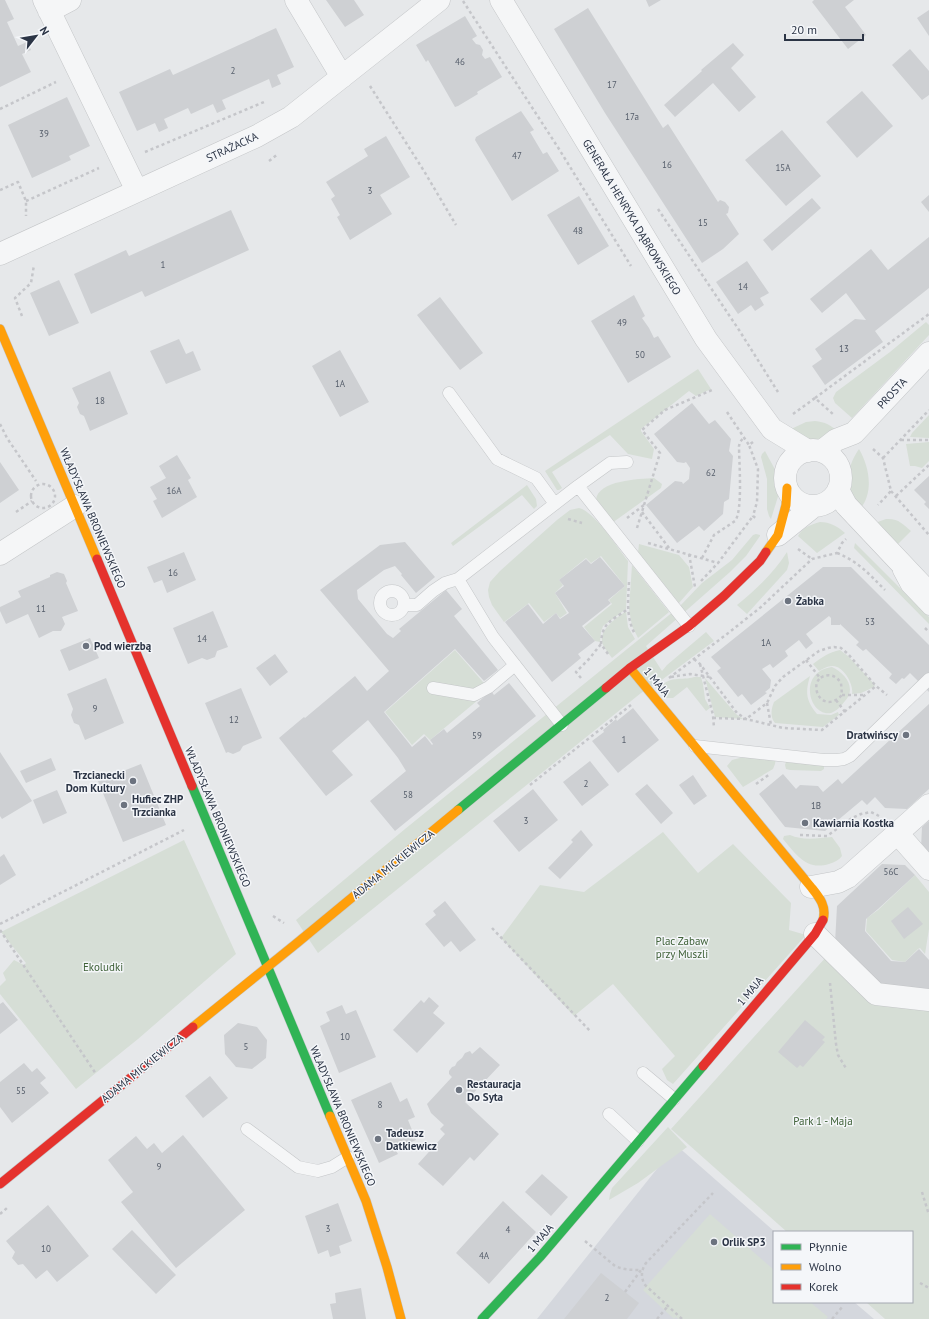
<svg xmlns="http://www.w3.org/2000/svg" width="929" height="1319" font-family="'PT Sans',sans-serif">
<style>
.built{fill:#d4d7dd}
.green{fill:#d6ded6}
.building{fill:#ced0d3}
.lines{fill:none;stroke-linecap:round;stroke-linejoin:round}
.lane-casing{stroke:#c4c6c8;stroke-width:13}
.street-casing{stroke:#c4c6c8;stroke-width:23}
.fast-casing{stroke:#c4c6c8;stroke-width:10}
.slow-casing{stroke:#c4c6c8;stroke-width:10}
.jam-casing{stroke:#c4c6c8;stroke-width:10}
.path{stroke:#c5c6ca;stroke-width:2.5;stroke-dasharray:3 3;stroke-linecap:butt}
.lane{stroke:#f5f6f7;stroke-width:12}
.street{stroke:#f5f6f7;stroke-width:22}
.fast{stroke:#30b455;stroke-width:9}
.slow{stroke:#ff9f0a;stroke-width:9}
.jam{stroke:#e5322d;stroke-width:9}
.poi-dot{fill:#6c737f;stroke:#f4f6f9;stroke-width:1.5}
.labels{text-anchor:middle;stroke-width:3;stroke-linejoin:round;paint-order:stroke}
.number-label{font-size:9px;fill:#545c69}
.street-label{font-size:11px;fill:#2b3445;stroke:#f4f6f9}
.poi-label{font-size:11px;font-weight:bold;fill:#2b3445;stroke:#f4f6f9;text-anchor:start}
.park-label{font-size:11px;fill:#3f6138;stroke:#f4f6f9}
</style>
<rect width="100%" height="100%" fill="#e6e8ea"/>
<path class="built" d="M676,1145L775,1232L774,1302H854L874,1319H537Z"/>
<path class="green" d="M926,322L929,325V335L852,418L835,403L833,398L836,392L890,352Z
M698,369L711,389L696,396L689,391L641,429V431L654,449L652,459L628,454L610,435L552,472L562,488L559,490H557L545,471Z
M929,415V438L910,437L912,433Z
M815,421C825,422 831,425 838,432L821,440L810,442L789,430L806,422Z
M929,442V461L922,468L915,466H910L906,444Z
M859,449C869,466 874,491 861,508C857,503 851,495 849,489C846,476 851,460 859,449Z
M765,451L778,475L781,487L771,519L769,516L767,509V479L761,457L762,454Z
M654,478L662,484L661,488L612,523L596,500C598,480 639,479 654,478Z
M527,485L536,499L537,506L534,509L522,495L453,546L451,543Z
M579,508C595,512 617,547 628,561L626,609L603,626L601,632L600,642L595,641L584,627L612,604L609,600L625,586L601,556L591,563L586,558L559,580L563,585L555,593L567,613L560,618L556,613L544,622L529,603L504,622L492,605L489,597L488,590L490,582L500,571L557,520L570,510Z
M886,519C898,518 903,524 911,531L897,545L875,523Z
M820,522C830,522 837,526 845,533L817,553L798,536C803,527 810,525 820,522Z
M756,534L760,535V536L746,556L730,572L646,646L662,671L667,665L706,632L714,641L659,682L641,693L318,953L296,920L405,829L679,607L702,583L732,560L753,535Z
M855,543L929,617V624L856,550L854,548Z
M639,544L679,555L689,567L693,587L679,603L638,553Z
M787,552L789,563L787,570L747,614L737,605C756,589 774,573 787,552Z
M632,565L669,612L638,638L632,626L629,609Z
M626,611L628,627L635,639L612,658C609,654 605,649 603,645C597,630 617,618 626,611Z
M455,650L490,690L430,740L424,734L412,745L385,712Z
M840,650L848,656L875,685L874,687L861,693L852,694C854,685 845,670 837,667C831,664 824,668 819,671L813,664C821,658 829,652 840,650Z
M832,667C845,673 857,688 845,701C842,705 837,711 831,713C809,717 797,672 832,667Z
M810,676C805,693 806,700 817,714L831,715L838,712L839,715L823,727L775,723C770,717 771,709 774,702Z
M694,677H701L703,684L705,699L710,708L706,711L687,687L673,698H664L660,689C667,675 683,681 694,677Z
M705,678L736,714L743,719L715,717Z
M747,756H776L775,764L773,769L743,787L727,766L732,760Z
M786,762L824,766V769L821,771L790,770L786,769L785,765Z
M663,832L698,873L733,844L791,903L789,930L806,935L673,1084L667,1080L662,1069L675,1056L613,984L574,1016L501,938L540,885L584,892Z
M790,835C803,841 818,838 832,837L840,848L842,856C839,860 835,862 829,864C806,871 796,854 783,839L784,836Z
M184,840L236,954L138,1039L76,1089L0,994V986L6,980L3,973L14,960L24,965L26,963L1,932Z
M915,875L929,892V929L925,954L920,948L918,949L905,962L892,960L866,931L867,918L878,910Z
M827,956L929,1007V1319H885L866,1302H912V1232H787L671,1129Z
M668,1127L687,1147L638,1183L609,1200L610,1194L612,1188Z
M710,1214L774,1270V1302H810L828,1317L826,1319H678L676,1317L674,1319L643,1290Z"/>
<path class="building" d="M0,0H5L14,19L7,22L18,46L27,42L31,50L22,54L31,72L0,87Z
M326,0H354L364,15L345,27Z
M646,0H661L649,7Z
M814,0H854L845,7L866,35L848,49L812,2Z
M588,8L663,128L668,124L718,202L720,200L725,202L729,207L728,213L726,214L739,234L723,249L702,263L605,113L554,29Z
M929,10V36L917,18Z
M465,16L477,36L472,39L476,44L480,45L483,50L482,55L485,59L490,57L502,77L477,92L478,94L458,106L455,107L428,60L426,62L416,45Z
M276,28L294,67L277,75L281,84L272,88L269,79L222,100L226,109L217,113L213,104L191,114L188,108L164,119L168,128L159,132L155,123L137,131L119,92L170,69L173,75Z
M733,43L744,55L731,68L756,97L739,112L713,83L675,117L664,105L702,71L701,70Z
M910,49L929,71V95L922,100L892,65Z
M862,91L893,126L857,158L826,122Z
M67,97L90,146L69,156L71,160L32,178L8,125Z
M521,111L534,130L530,132L543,154L547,152L559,171L512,201L475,140L476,137Z
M782,130L821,176L786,206L745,160Z
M386,136L410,177L380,195L392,214L350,240L337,217L340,215L331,199L335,196L326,182L368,156L364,149Z
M929,195V212L921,202Z
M579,196L609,246L578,265L547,215Z
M812,198L821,208L772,251L763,240Z
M231,210L249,250L145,297L142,291L91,314L74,274L126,250L129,256Z
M929,237V288L875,331L883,342L825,385L812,366L822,359L815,349L855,319L866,320L846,293L822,313L810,299L871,249L888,270Z
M747,261L769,293L760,298L764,305L755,311L751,305L738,314L716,282Z
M59,280L79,323L49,336L30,293Z
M634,295L645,316L642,318L649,328L654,338L658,336L671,357L628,383L591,321Z
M440,297L483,353L460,370L417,315Z
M179,339L186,354L193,351L201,370L166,384L150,351Z
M340,350L369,402L340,417L312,366Z
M110,371L128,414L90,431L84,416L80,414L77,407L79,403L72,388Z
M692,403L709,424L715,420L731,439L729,451L733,456L729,499L724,502L723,514L704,531L699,526L677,543L646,505L675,481L682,482L683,484L689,479L690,468L686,462L684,463L677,462L654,434Z
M177,455L191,478L188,480L197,497L162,518L153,501L157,499L150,487L166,478L159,466Z
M0,462L19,490L0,503Z
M929,476V509L924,504L926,502L914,490Z
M405,542L435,577L416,593L401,575L402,574L395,566L384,570L357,590L358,599L387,634L393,638L401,631L399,629L446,590L462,609L454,616L498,670L484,681L455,649L384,712L412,747L425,736L432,745L433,744L430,740L444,729L447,733L480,706L477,703L491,691L494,695L509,683L536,716L395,831L370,801L406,771L398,758L368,720L332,751L353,775L326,796L279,738L304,717L305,718L355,676L367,691L389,671L320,590L380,545Z
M184,552L196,580L167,593L162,580L154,583L147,567Z
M600,557L625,586L608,600L611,603L582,626L595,641L578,654L581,658L552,682L505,622L528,604L543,624L556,613L560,619L569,613L555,593L564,586L559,580L586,559L591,564Z
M823,567H851L929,645V692L910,673L904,679L902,678L896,684L889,678L892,674L866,649L863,651L856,645L859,642L840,624V625H831V618L829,616L806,634L813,643L806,649L799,640L785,651L788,656L773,668L770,664L762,669L771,680L770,688L765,692L767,693L751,705L742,694L738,697L717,671L721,668L711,657Z
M57,572L64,574L67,581L66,583L78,611L62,617L65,624L61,631H53L39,638L28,614L6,624L0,611V607L21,597L18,591L50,577V575Z
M213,611L228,647L217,651L215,657L207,660L202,658L188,664L173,628Z
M90,638L99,658L69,671L60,650Z
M275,654L288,672L270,686L256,668Z
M106,678L124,723L85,740L79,725L74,723L71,715L73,709L67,694Z
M241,688L262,738L243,746L240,751L233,754L228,752L226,753L205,703Z
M929,704V789L907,809L885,808L875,797L867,805L862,800L825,831L785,827L759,794L783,774L796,789L800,785L818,786L823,792L838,779L842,784Z
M633,708L659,740L618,773L592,741L604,732L603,730L616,719L617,721Z
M0,752L32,801L2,819L0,816Z
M51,758L56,770L26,783L20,771Z
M590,761L609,785L582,806L563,782Z
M141,764L166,825L123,842L98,781Z
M693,775L707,796L694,805L679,785Z
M647,784L673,813L661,824L635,794Z
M533,789L558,820L519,852L493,821Z
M57,790L67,813L43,824L33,800Z
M929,821V856L921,848L922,827Z
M581,830L593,845L560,879L548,868L573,842L571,840Z
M4,854L16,875L0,885V857Z
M882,864L905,865L915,875L878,909L866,919L865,931L891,961L905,962L919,949L929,960V997L878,991L835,943L837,906Z
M445,901L476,940L460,952L451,941L444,947L425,924L436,915L433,911Z
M908,907L923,924L904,939L891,921Z
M429,997L439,1006L433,1013L445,1023L417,1053L393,1030L421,1000L424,1003Z
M3,1002L18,1020L0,1034V1004Z
M342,1005L346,1014L356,1010L376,1057L339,1073L320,1026L330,1021L326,1012Z
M805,1020L825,1037L822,1040L825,1042L803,1067L800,1065L797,1068L778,1052Z
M238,1023L257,1027L267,1040L266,1058L252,1069L236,1067L225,1054L224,1035Z
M480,1047L500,1065L465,1102L499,1134L474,1161L470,1157L443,1186L418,1164L445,1134L440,1129L444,1125L431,1113L427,1104L452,1077L449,1074V1071L452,1067L455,1066L457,1062L462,1058L465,1053L470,1051L472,1054Z
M24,1063L32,1072L37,1068L46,1078L40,1083L49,1093L12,1123L0,1107V1082Z
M210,1076L228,1098L203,1118L185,1096Z
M391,1082L400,1102L407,1098L415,1117L408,1120L416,1140L395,1149L398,1154L379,1163L351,1100Z
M183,1135L245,1210L176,1268L121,1202L133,1192L108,1160L136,1136L147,1149L154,1143L162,1153Z
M542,1174L568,1197L551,1216L525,1192Z
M503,1201L536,1232L489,1284L456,1253Z
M338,1203L352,1241L339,1246L341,1253L330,1257L328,1250L318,1254L305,1216Z
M48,1205L89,1256L57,1282L47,1270L36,1279L23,1264L18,1265L12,1258L15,1252L6,1241Z
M132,1230L176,1275L156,1294L112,1249Z
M601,1273L639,1303L627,1319H564Z
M361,1288L366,1319H333L330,1304L336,1303L335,1293Z"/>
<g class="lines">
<g class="lane-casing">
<path id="lane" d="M449,393L497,459L536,478L555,504
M578,486L610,463L627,462
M899,571L907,586L929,609
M458,579L493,637L562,725
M380 603a12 12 0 1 1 24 0a12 12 0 1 1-24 0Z
M405,605H417L433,591L445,583L458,579L578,486L689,626
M433,688L474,695L489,687L515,665
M695,746L824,760H837L844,759L850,756L929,679
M643,1073L674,1099
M609,1114L638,1141
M247,1129L298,1167L318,1171L332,1167L348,1157"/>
</g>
<g class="street-casing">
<path id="street" d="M44,0L137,191
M296,0L342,77
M501,0L706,339L772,429L808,451
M49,11L70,0
M0,254L257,136L291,117L439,0
M785 478a28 28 0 1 1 56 0a28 28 0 1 1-56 0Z
M822,451L836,440L854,433L929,353
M838,490L846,505L929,593
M778,535L814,506
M0,554L75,506
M898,834L929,869
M811,887L838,882L848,877L929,805
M815,934L876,994L929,1000"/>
</g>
<g class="fast-casing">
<path id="fast" d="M192,786L330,1116
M458,810L606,688
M482,1319L540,1257L703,1066"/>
</g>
<g class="slow-casing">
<path id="slow" d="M0,329L97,559
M766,552L778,535L786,505L787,488
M630,668L811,887C819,897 827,906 823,920
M193,1027L297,943L458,810
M330,1116L366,1201L387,1267L401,1319"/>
</g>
<g class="jam-casing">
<path id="jam" d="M97,559L192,786
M606,688L630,668L689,626L724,596L760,561L766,552
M703,1066L815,934L823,920
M0,1184L193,1027"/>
</g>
<path class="path" d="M463,1L559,149L631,266
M370,86L424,171L456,225
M0,109L56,82
M145,152L264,102
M269,161L278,154
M0,190L18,182L26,201V216
M26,201L99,168
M658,209L739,330L778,392
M22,316L15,298L31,283L34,265
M815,398L929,314
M727,412L749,445
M793,414L815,398L834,415
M0,424L7,438L36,481
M901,440H929
M753,442L749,445L758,469L757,502L753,516L757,519
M873,449L883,458L891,491L878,505
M883,458L929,410
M31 496a12 12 0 1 1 24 0a12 12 0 1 1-24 0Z
M891,491L929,535
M896,496L929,465
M16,512L32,501
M642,512L669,548
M627,518L644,505
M568,519L582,523
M637,528L660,453L642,430L665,410L712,390
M648,543L718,563
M798,549L812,559
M837,553C859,562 869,574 885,590
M689,554L695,587
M702,558L714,535L735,521C743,511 739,461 739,446L740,442L744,437
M701,581L718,563L753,516
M629,582C628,600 626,618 635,634
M925,628L929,632
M608,654L601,644C602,622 611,621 628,609
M694,659L700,664L737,713L746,719L783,728L822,730L876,686L887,695
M806,660L820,678C809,689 824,714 842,695L841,683C836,675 828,673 820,678
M700,664L713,715L714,728
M671,677L690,674L710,677
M581,678L576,672L589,659L601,644
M669,678L727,634L761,607L812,559L837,553L842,543L846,539
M842,695H865
M836,700L845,712
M767,703L771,725
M713,718L746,719L767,703L775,686L783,677L819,651L828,648L834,647L841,648L848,654L876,686
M756,784L770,774
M530,785L631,705
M800,835L827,836L852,818L861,814L871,812L879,816
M273,916L284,923
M0,924L184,830
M492,928L591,1032
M0,930L96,1074
M830,983L836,1044L838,1055L847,1070
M922,1192L929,1215
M0,1214L7,1208
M585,1241L615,1266C624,1270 632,1270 641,1270
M920,1283L929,1288
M625,1292L641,1270
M657,1319L668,1306
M682,1319L644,1284C641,1275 641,1271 646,1263L713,1193
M832,1319L843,1306"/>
<use href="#lane" class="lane"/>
<use href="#street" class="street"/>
<use href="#fast" class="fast"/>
<use href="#slow" class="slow"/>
<use href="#jam" class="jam"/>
</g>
<g class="poi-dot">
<circle cx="788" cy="601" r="4"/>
<circle cx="86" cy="646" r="4"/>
<circle cx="906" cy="735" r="4"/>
<circle cx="133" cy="781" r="4"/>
<circle cx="124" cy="805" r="4"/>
<circle cx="805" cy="823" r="4"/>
<circle cx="459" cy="1090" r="4"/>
<circle cx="378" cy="1139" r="4"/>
<circle cx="714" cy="1242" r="4"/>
</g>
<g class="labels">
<g class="number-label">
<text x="460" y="65">46</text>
<text x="233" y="74">2</text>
<text x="612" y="88">17</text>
<text x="632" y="120">17a</text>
<text x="44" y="137">39</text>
<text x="517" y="159">47</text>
<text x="667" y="168">16</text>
<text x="783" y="171">15A</text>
<text x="370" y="194">3</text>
<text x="703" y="226">15</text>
<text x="578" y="234">48</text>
<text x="163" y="268">1</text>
<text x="743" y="290">14</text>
<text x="622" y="326">49</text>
<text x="844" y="352">13</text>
<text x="640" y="358">50</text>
<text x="340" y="387">1A</text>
<text x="100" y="404">18</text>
<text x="711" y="476">62</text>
<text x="174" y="494">16A</text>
<text x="173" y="576">16</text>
<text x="41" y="612">11</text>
<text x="870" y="625">53</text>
<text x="202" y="642">14</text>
<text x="766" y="646">1A</text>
<text x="95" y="712">9</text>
<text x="234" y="723">12</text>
<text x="477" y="739">59</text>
<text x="624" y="743">1</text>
<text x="586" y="787">2</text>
<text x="408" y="798">58</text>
<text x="816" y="809">1B</text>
<text x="526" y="824">3</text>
<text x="891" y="875">56C</text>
<text x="345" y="1040">10</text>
<text x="246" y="1050">5</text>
<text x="21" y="1094">55</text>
<text x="380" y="1108">8</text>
<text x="159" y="1170">9</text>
<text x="328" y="1232">3</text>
<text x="508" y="1233">4</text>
<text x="46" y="1252">10</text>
<text x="484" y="1259">4A</text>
<text x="607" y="1301">2</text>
</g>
<g class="street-label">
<text transform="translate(232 147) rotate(-25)" y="4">STRAŻACKA</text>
<text transform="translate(632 217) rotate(59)" y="4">GENERAŁA HENRYKA DĄBROWSKIEGO</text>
<text transform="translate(892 393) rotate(-47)" y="4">PROSTA</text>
<text transform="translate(93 518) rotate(67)" y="4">WŁADYSŁAWA BRONIEWSKIEGO</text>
<text transform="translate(657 682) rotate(51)" y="4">1 MAJA</text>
<text transform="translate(218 817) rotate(67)" y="4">WŁADYSŁAWA BRONIEWSKIEGO</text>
<text transform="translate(393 864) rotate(-39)" y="4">ADAMA MICKIEWICZA</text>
<text transform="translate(750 991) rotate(-50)" y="4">1 MAJA</text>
<text transform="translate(142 1068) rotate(-39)" y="4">ADAMA MICKIEWICZA</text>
<text transform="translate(343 1116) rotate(67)" y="4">WŁADYSŁAWA BRONIEWSKIEGO</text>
<text transform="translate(540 1238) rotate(-49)" y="4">1 MAJA</text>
</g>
<g class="poi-label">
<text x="796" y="605">Żabka</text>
<text x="94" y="650">Pod wierzbą</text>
<text x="898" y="739" text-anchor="end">Dratwińscy</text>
<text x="125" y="779" text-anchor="end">Trzcianecki<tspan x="125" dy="13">Dom Kultury</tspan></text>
<text x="132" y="803">Hufiec ZHP<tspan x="132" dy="13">Trzcianka</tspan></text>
<text x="813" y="827">Kawiarnia Kostka</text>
<text x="467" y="1088">Restauracja<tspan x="467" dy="13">Do Syta</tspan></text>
<text x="386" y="1137">Tadeusz<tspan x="386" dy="13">Datkiewicz</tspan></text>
<text x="722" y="1246">Orlik SP3</text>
</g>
<g class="park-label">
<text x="682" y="945">Plac Zabaw<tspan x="682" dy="13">przy Muszli</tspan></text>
<text x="103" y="971">Ekoludki</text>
<text x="823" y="1125">Park 1 - Maja</text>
</g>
</g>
<rect x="773" y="1231" width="140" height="72" fill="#f4f6f9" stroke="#a4a8b1"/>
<rect x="781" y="1244" width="20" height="6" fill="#30b455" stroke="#a4a8b1"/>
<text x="809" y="1251" font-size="12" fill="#2b3445">Płynnie</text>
<rect x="781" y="1264" width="20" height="6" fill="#ff9f0a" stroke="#a4a8b1"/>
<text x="809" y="1271" font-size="12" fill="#2b3445">Wolno</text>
<rect x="781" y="1284" width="20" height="6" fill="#e5322d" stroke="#a4a8b1"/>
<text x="809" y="1291" font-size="12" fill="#2b3445">Korek</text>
<g transform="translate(36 36) rotate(59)" stroke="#f4f6f9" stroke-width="3" paint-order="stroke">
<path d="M0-3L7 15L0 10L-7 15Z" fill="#2b3445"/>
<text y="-6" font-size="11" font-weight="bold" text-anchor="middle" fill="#2b3445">N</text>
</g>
<path d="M785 34v6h78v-6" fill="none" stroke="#2b3445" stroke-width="2"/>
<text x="791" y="34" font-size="12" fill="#2b3445" stroke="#f4f6f9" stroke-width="3" paint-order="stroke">20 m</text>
</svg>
